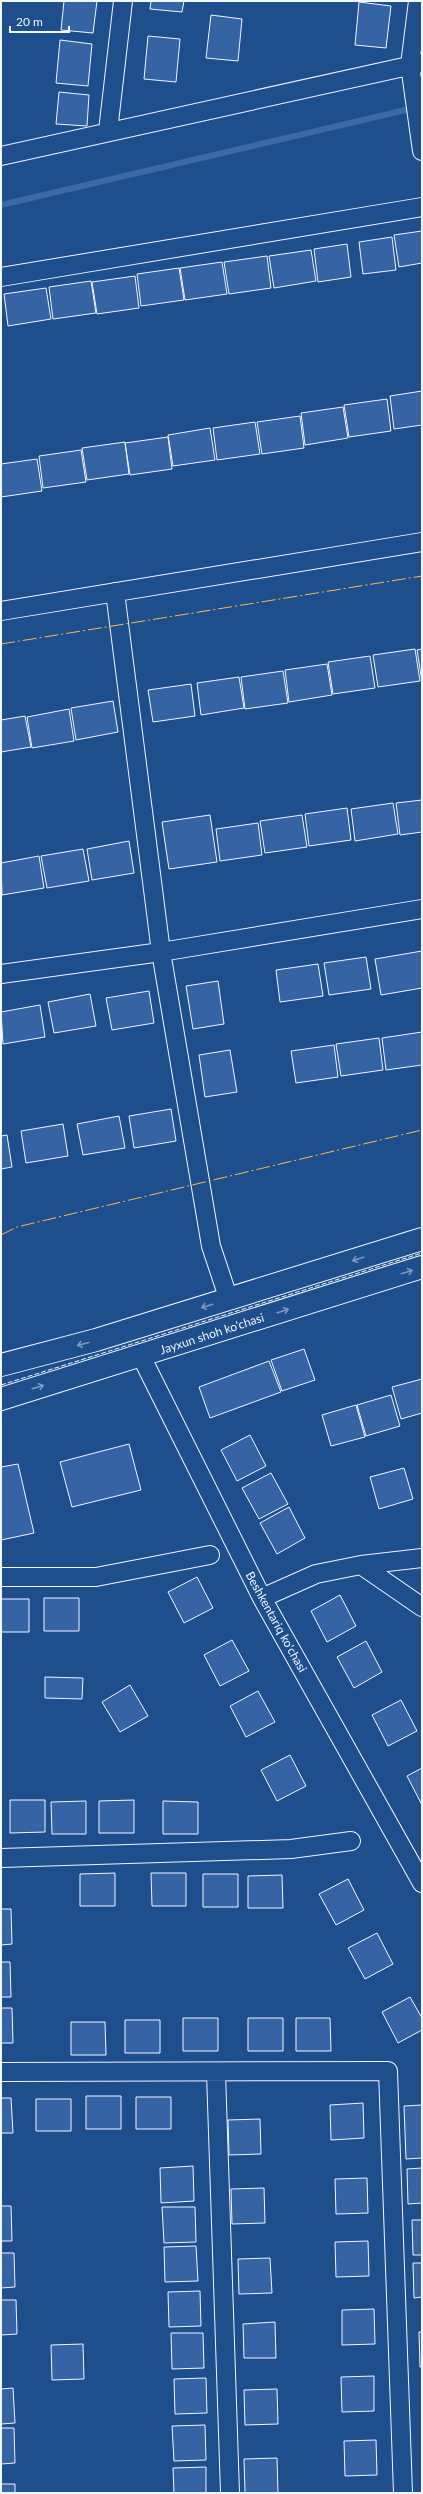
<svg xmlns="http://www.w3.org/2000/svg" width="423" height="2494" font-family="Lato,sans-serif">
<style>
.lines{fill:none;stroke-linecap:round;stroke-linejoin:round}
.stream{stroke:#3b69a3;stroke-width:6}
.building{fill:#3563a3;stroke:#f2f6ff}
.minor-casing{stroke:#f2f6ff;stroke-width:20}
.trunk-casing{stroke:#f2f6ff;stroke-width:24}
.minor{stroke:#1f4e8c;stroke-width:18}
.trunk{stroke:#1f4e8c;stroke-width:22}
.fence{stroke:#f2f6ff;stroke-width:1;stroke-dasharray:5 2;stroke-linecap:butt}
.power{stroke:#ffb74d;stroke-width:1;stroke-dasharray:14 3 2 3;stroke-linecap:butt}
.oneway{stroke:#7e9ac0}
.labels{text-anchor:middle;stroke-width:3;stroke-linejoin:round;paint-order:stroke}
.street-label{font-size:12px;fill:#f2f6ff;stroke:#1f4e8c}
</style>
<rect width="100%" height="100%" fill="#1f4e8c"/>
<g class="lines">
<path class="stream" d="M1,205L414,108"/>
</g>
<path class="building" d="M64,1H97L93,33L61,30Z
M151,1H184L182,12L150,9Z
M359,2L391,6L386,48L355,45Z
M211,15L242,19L238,61L206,58Z
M148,36L180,39L176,82L144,79Z
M60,40L92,44L88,86L56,83Z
M59,92L89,95L87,126L56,124Z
M422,231V263L399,267L394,235Z
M392,237L396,270L363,274L359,242Z
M347,244L351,277L318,282L314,249Z
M311,250L316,281L274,288L269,256Z
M267,256L271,288L229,294L224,262Z
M222,262L227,294L185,300L180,268Z
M179,268L184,300L141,306L137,274Z
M135,276L139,308L97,314L92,282Z
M91,281L96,313L53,319L49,287Z
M46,288L51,319L8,326L4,294Z
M422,391V425L394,429L390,396Z
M387,399L391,431L349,437L344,405Z
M343,407L348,438L305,445L301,413Z
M300,416L304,448L262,454L257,422Z
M255,422L260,454L217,460L213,428Z
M210,428L215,460L173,466L168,435Z
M168,437L172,469L130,475L125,443Z
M125,442L129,474L87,480L82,448Z
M81,450L86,482L43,488L39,456Z
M37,459L42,491L1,497V464Z
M415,649L420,681L378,687L373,655Z
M422,649V682L417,650Z
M370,656L375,688L333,694L328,662Z
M327,664L332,695L289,702L285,670Z
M283,671L288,703L245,709L241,677Z
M239,677L244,708L201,715L197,683Z
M191,684L195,716L153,722L148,690Z
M113,701L118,732L76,740L71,708Z
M69,709L74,741L32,748L27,717Z
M25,716L31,747L1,752V720Z
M422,800V832L400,835L396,803Z
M393,803L398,834L355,841L351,809Z
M347,808L351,840L309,846L305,814Z
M210,815L217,862L169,869L162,822Z
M302,815L307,847L265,853L260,821Z
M258,823L262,855L220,861L216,829Z
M129,841L134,873L92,880L87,849Z
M83,849L89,881L47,888L41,856Z
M39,856L44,888L2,895L1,863Z
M422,951V988L381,995L375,959Z
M366,957L371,989L329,995L324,963Z
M318,964L323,996L280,1002L276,970Z
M218,981L224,1024L193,1029L186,986Z
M149,991L154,1023L112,1030L106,998Z
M90,994L96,1026L54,1033L48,1002Z
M40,1005L45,1037L3,1044L1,1012Z
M422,1032V1065L386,1070L382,1038Z
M379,1038L383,1070L341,1076L336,1044Z
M334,1045L338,1077L296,1083L291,1051Z
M230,1050L237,1092L205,1097L199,1055Z
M171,1109L176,1141L134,1148L129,1116Z
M119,1116L125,1148L83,1155L77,1124Z
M63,1124L68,1156L26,1163L21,1131Z
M7,1135L12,1167L1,1169V1136Z
M304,1349L315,1380L282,1391L271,1360Z
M269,1361L281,1392L210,1418L199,1387Z
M422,1379V1413L401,1419L392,1387Z
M391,1395L400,1426L366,1436L357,1405Z
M356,1405L365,1437L331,1446L322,1415Z
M250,1435L266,1466L237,1481L221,1450Z
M129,1444L141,1490L72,1507L60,1462Z
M18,1464L34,1533L1,1540V1467Z
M404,1468L413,1499L379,1509L370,1477Z
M271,1473L288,1504L259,1519L242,1488Z
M289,1507L305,1538L277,1554L260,1523Z
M197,1577L213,1608L184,1623L168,1592Z
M340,1595L356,1626L327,1642L311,1611Z
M44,1598H79V1631H44Z
M1,1599H29V1632H1Z
M232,1640L249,1671L220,1686L204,1655Z
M366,1641L382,1672L354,1688L337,1657Z
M45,1677L83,1678L82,1699L45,1698Z
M130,1685L148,1716L120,1732L102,1702Z
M258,1691L275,1722L246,1737L230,1706Z
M401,1700L417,1731L388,1746L372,1715Z
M290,1755L306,1786L277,1801L261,1770Z
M422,1768V1805L407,1776Z
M10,1800H45V1832L10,1833Z
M134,1800V1833H99V1801Z
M86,1801V1834H52L51,1802Z
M163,1801L198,1802V1834H163Z
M115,1873V1906H80V1874Z
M151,1873H186V1906H152Z
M203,1874H238V1907H203Z
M282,1875L283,1908H248V1876Z
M348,1879L364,1910L336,1925L319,1894Z
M1,1909H11L12,1944L1,1945Z
M377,1933L393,1964L365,1979L348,1948Z
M1,1962H10L11,1997H1Z
M410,1997L422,2018V2030L398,2043L382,2012Z
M1,2008H12L13,2043H1Z
M183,2018H218V2051H183Z
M248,2018H283V2051H248Z
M296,2018H330L331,2051H296Z
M125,2020H160V2053H125Z
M71,2022H105L106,2055H71Z
M86,2096H121V2129H86Z
M136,2097H171V2129H136Z
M1,2098H11L13,2133H1Z
M36,2099H71V2131H36Z
M363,2103L364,2138L331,2140L330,2105Z
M422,2105V2158L406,2159L404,2106Z
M260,2119L261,2154L229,2155L228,2120Z
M193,2166L194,2201L161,2203L160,2168Z
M422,2168V2203L408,2204L407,2169Z
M367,2178L368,2213L336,2214L335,2179Z
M264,2188L265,2223L232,2224L231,2189Z
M1,2206H11L12,2241H1Z
M162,2207H195L196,2242L164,2243Z
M412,2220H422V2255H413Z
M368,2241L369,2276L336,2277L335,2242Z
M196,2246L198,2281L165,2282L164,2247Z
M1,2253H14L15,2287L1,2288Z
M270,2258L272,2293L239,2294L238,2259Z
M413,2263H422V2297L414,2298Z
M200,2291L201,2326L169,2327L168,2292Z
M1,2300H16L17,2334L1,2335Z
M374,2309L375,2344L342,2345V2310Z
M275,2322L276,2358H244L243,2324Z
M419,2332H422V2367H420Z
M171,2333H203L204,2368L172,2369Z
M83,2344L84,2379L52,2380L51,2345Z
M374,2376V2411L342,2412L341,2377Z
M206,2378L207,2413L175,2414L174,2379Z
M13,2388L15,2423L1,2424V2389Z
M277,2389L278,2424L245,2425L244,2390Z
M205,2425L206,2460L174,2461L172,2426Z
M1,2428H14L15,2463L1,2464Z
M376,2440L377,2475L345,2476L344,2441Z
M277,2458L278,2493H245L244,2459Z
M206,2467V2493H174L173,2468Z
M1,2484H15V2493H1Z"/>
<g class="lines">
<g class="minor-casing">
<path id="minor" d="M418,1L410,65L422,151
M108,131L123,1
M1,156L422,63
M1,277L422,207
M115,592L161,952L211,1246L229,1300
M1,611L422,542
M1,974L161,952L422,909
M141,1356L262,1598L422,1883
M361,1565L422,1607
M1,1577H96L210,1555
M262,1598L316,1574L361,1565L422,1558
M1,1858L291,1849L351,1841
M1,2072L388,2071L403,2493
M216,2073L230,2493"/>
</g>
<g class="trunk-casing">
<path id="trunk" d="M1,1365L96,1340L422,1239
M1,1399L422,1267"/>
</g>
<use href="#minor" class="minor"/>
<use href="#trunk" class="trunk"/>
<path class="fence" d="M1,1385L422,1253"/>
<path class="power" d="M1,644L422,576
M1,1235L17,1227L422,1130"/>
</g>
<defs><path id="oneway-shaft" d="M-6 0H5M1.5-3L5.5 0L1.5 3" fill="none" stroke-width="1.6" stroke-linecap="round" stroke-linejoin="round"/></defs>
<g class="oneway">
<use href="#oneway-shaft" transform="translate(358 1259) rotate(162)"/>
<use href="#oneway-shaft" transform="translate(407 1272) rotate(-17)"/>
<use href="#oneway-shaft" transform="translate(207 1306) rotate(163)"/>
<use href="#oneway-shaft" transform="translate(283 1311) rotate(-18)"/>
<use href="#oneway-shaft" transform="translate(83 1344) rotate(166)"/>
<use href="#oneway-shaft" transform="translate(38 1387) rotate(-17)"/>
</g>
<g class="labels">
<g class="street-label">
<text transform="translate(212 1334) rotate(-18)" y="4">Jayxun shoh ko'chasi</text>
<text transform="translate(276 1622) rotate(61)" y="4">Beshkentariq ko'chasi</text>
</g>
</g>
<rect width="423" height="2494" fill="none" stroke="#f2f6ff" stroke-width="4"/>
<path d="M10 26v6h59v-6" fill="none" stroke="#f2f6ff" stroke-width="2"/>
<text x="16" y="26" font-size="12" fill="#f2f6ff" stroke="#1f4e8c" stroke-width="3" paint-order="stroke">20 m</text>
</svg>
